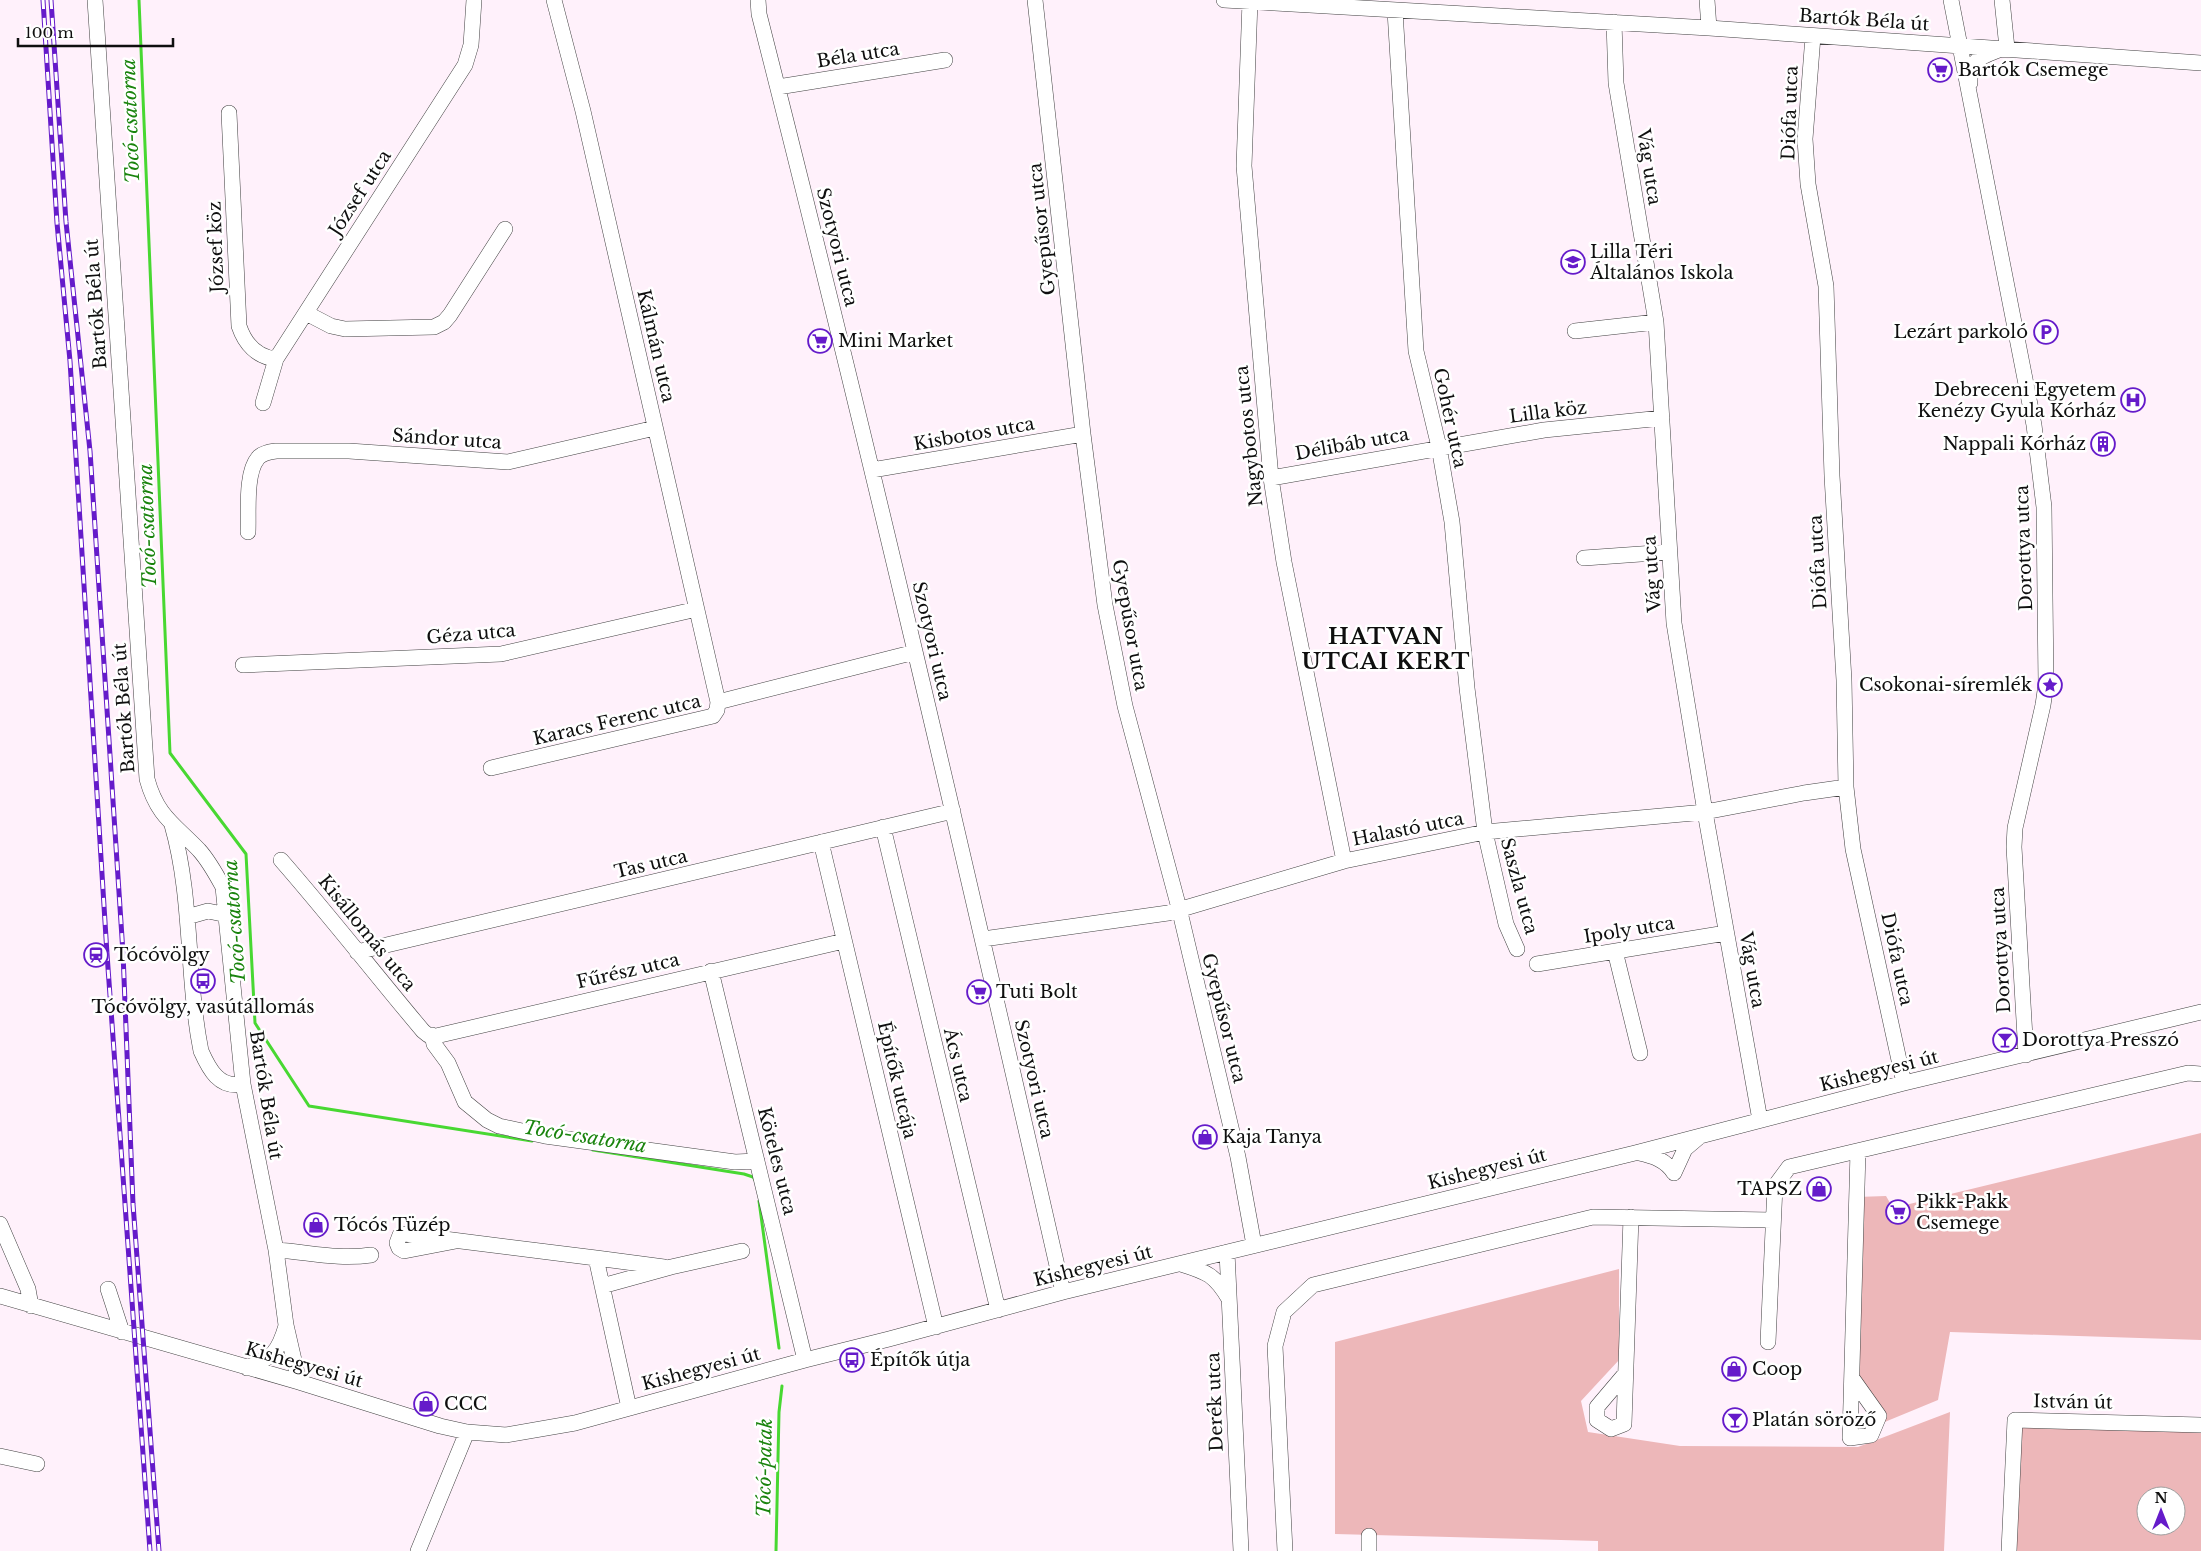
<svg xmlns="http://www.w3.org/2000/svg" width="2201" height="1551" font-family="'Libre Baskerville',serif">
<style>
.green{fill:#edb7b9;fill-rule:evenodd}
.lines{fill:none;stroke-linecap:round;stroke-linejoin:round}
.stream{stroke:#48d832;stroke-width:3}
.minor-casing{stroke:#424242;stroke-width:16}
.minor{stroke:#fff;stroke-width:15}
.rail-casing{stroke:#651bca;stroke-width:5}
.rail{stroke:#fff;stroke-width:3;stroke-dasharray:9;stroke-linecap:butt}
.labels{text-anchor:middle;stroke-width:5;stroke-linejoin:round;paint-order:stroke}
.street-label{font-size:18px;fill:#0f0f0f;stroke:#fff}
.poi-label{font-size:18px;fill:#0f0f0f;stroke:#fff;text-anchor:start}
.water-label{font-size:19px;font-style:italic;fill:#1a840e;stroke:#fff}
.district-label{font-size:22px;font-weight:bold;letter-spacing:1px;fill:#0f0f0f;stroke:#fff}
</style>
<rect width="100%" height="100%" fill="#fff1fb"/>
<path class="green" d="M2201,1133V1340L1950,1332L1938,1400L1875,1426L1852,1378L1857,1197L1886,1196L1893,1208Z
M1619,1269V1360L1581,1401L1588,1432L1680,1446L1858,1447L1950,1412L1944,1551H1598V1541L1335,1534V1342Z
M2015,1420L2201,1425V1551H2009ZM2146,1496H2176V1526H2146Z"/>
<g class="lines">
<path class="stream" d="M139,0L170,753L246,854L255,1023L309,1106L532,1141
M593,1150L744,1174L753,1177L755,1180
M759,1201L779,1348
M776,1551L779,1412L782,1386"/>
<g class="minor-casing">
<path id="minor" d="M95,0L147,779C157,816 174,824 199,850C209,861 216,874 223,887L243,1084L276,1250L286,1325L299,1382
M758,0L759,14C867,438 966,865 1063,1292
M1035,0L1083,434L1105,605L1125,706L1179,908L1238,1157L1254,1245
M1224,0L1709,28L2201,63
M1707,0L1709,28
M1951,0L2034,425L2044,507L2046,684L2043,705L2015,828L2014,847L2026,1055
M2002,0L2007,48
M1250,1L1244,166L1271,478L1284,562L1344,861
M1395,11L1416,351L1439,447L1452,522L1467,688L1485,832L1506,924L1517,949
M1614,22L1616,83L1656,322L1674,623L1705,812L1760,1120
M1813,36L1805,139L1808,184L1826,286L1832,476L1844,680L1846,787L1853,849L1904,1083
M1970,83C1969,59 1981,57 2001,49
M778,87L945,60
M229,113L239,326C245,344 257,357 276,359
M306,313L331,326L345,329L434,327L444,322L450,315L505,229
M1575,331L1656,322
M263,403L276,359L465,65L471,45L474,0
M872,470L1083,434
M1271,478L1544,430L1662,418
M248,532C249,513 245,473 258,458C262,453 269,452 276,451H349L508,462L655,428
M1584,558L1669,552
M243,665L501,654L697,609
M718,702L915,652
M491,768L713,716L717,710L718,702L583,111L554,0
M172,825C193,898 186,976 201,1051C209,1069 219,1089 243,1084
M883,827L998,1310
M821,842L936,1327
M281,860C330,916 375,974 423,1031L428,1035L436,1036L844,941
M187,917L208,911L227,915
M983,939L1168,913L1344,861L1485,832L1705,812L1804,793L1846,787
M1615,951L1640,1053
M357,952L953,811
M1537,964L1726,933
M711,971L805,1360
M432,1035L434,1044L448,1063L465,1102L487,1120L499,1126L545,1136L735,1162L757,1161
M1639,1153C1653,1156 1666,1160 1674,1173
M1674,1173L1685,1149L1698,1138
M0,1224L28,1289L31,1306
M456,1241L404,1251L399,1248L397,1243L400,1235L405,1234L596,1258L629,1408
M276,1250C308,1252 338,1260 371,1255
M1227,1252L1241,1551
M596,1258L664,1267
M1181,1264C1207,1272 1215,1275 1229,1299
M602,1286L671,1267L742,1251
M108,1289L122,1332
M0,1296L299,1382L440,1426L467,1432L506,1435L575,1423L805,1360L889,1339L1063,1292L1635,1153L1904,1083L2201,1012
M1768,1342L1775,1186L1789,1167L2188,1073L2201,1074
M247,1368C273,1357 278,1353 286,1326
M1625,1374L1597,1407V1420L1611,1429L1624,1424L1631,1217
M1852,1378L1879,1416L1871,1435L1850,1438C1853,1342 1856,1246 1858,1151
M0,1456L37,1464
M1369,1536V1551
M418,1551L467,1432
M1285,1551L1275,1346L1284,1312L1313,1285L1593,1217L1772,1220
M2009,1551L2015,1420L2201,1425"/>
</g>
<use href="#minor" class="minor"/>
<g class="rail-casing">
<path id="rail" d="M43,0L57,223L70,361L107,954L150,1551
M51,0L66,222L90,451L123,953L133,1204L159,1551"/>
</g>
<use href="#rail" class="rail"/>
</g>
<defs>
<g id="supermarket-ring" transform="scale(1.25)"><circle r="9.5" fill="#fff" stroke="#651bca" stroke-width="1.5"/><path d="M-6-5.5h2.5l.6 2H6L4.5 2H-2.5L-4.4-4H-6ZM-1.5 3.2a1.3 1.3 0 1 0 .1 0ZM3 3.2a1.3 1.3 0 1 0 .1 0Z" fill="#651bca"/></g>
<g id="school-ring" transform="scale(1.25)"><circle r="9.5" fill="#fff" stroke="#651bca" stroke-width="1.5"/><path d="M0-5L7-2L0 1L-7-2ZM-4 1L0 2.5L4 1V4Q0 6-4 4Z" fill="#651bca"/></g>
<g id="parking-ring" transform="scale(1.25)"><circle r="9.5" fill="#fff" stroke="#651bca" stroke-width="1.5"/><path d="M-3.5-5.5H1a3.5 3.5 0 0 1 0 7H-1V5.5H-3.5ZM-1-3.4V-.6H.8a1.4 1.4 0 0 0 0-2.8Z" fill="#651bca"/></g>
<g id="hospital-ring" transform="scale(1.25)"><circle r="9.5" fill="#fff" stroke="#651bca" stroke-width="1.5"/><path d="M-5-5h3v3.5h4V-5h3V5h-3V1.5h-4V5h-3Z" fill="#651bca"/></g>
<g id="building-ring" transform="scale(1.25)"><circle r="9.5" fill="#fff" stroke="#651bca" stroke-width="1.5"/><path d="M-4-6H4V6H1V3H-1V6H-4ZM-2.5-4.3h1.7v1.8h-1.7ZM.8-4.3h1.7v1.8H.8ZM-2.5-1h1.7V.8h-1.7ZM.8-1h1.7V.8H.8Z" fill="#651bca"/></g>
<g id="sight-ring" transform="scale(1.25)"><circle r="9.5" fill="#fff" stroke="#651bca" stroke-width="1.5"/><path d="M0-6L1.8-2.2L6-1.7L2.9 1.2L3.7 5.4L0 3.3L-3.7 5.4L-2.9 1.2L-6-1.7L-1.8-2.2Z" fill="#651bca"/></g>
<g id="station-ring" transform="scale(1.25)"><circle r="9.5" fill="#fff" stroke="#651bca" stroke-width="1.5"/><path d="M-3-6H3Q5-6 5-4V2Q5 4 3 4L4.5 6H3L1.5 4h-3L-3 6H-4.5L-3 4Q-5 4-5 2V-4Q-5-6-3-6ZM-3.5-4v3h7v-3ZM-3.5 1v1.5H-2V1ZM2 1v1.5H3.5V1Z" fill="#651bca"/></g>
<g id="bus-ring" transform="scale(1.25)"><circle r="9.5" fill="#fff" stroke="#651bca" stroke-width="1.5"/><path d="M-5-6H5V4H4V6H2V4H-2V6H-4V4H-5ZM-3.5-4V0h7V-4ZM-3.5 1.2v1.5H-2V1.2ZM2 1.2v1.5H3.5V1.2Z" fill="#651bca"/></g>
<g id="bar-ring" transform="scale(1.25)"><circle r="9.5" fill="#fff" stroke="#651bca" stroke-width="1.5"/><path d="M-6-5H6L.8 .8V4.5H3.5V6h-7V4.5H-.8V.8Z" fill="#651bca"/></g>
<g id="shop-ring" transform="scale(1.25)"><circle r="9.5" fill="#fff" stroke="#651bca" stroke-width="1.5"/><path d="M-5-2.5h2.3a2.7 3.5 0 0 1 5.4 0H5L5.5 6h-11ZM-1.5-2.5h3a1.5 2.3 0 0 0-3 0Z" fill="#651bca"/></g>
</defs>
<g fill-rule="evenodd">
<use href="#supermarket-ring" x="1940" y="70"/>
<use href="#school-ring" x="1573" y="262"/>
<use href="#parking-ring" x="2046" y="332"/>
<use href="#supermarket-ring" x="820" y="341"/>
<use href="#hospital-ring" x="2133" y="400"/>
<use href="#building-ring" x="2103" y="444"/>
<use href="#sight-ring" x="2050" y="685"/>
<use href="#station-ring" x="96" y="955"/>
<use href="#bus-ring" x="203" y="981"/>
<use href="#supermarket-ring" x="979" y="992"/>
<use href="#bar-ring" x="2005" y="1040"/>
<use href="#shop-ring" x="1205" y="1137"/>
<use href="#shop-ring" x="1819" y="1189"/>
<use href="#supermarket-ring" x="1898" y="1212"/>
<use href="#shop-ring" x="316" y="1225"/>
<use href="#bus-ring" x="852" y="1360"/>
<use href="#shop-ring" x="1734" y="1369"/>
<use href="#shop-ring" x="426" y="1404"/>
<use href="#bar-ring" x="1735" y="1420"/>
</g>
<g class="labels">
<g class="street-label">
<text transform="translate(1864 20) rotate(4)" y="6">Bartók Béla út</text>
<text transform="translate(858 55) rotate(-9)" y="6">Béla utca</text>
<text transform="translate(1790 113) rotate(-88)" y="6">Diófa utca</text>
<text transform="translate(1649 167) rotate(81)" y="6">Vág utca</text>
<text transform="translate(360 193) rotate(-57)" y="6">József utca</text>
<text transform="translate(1042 229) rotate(-96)" y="6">Gyepűsor utca</text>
<text transform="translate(216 247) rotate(-92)" y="6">József köz</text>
<text transform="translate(837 247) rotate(76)" y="6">Szotyori utca</text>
<text transform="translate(96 304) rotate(-94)" y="6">Bartók Béla út</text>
<text transform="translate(656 346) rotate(77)" y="6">Kálmán utca</text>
<text transform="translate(1548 412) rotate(-7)" y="6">Lilla köz</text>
<text transform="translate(1450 418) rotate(78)" y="6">Gohér utca</text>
<text transform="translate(974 434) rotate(-10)" y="6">Kisbotos utca</text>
<text transform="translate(1249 436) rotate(-96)" y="6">Nagybotos utca</text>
<text transform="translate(447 439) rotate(4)" y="6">Sándor utca</text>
<text transform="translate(1352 444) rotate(-10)" y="6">Délibáb utca</text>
<text transform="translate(2024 548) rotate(-92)" y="6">Dorottya utca</text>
<text transform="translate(1818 562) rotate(-93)" y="6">Diófa utca</text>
<text transform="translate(1652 574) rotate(-94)" y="6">Vág utca</text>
<text transform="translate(1130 625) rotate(80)" y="6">Gyepűsor utca</text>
<text transform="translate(471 634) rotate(-5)" y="6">Géza utca</text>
<text transform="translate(932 641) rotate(77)" y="6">Szotyori utca</text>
<text transform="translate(124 708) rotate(-94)" y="6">Bartók Béla út</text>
<text transform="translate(617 720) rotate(-13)" y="6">Karacs Ferenc utca</text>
<text transform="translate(1408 829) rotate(-11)" y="6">Halastó utca</text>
<text transform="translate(651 864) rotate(-13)" y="6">Tas utca</text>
<text transform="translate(1519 886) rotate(75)" y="6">Saszla utca</text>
<text transform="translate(1629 930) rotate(-9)" y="6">Ipoly utca</text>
<text transform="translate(367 933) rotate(51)" y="6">Kisállomás utca</text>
<text transform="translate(2001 950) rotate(-93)" y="6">Dorottya utca</text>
<text transform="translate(1897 959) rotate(78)" y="6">Diófa utca</text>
<text transform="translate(1752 970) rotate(80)" y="6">Vág utca</text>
<text transform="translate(628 971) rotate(-13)" y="6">Fűrész utca</text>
<text transform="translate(1224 1018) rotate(76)" y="6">Gyepűsor utca</text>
<text transform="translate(958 1065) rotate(77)" y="6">Ács utca</text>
<text transform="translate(1879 1071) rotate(-14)" y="6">Kishegyesi út</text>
<text transform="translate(1034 1079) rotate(77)" y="6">Szotyori utca</text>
<text transform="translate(897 1080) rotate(77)" y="6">Építők utcája</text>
<text transform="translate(266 1095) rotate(81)" y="6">Bartók Béla út</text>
<text transform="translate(777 1161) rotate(76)" y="6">Köteles utca</text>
<text transform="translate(1487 1169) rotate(-14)" y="6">Kishegyesi út</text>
<text transform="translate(1093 1266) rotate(-14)" y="6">Kishegyesi út</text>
<text transform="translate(304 1365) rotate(16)" y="6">Kishegyesi út</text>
<text transform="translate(701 1369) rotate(-15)" y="6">Kishegyesi út</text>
<text transform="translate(1215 1402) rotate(-92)" y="6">Derék utca</text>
<text transform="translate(2073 1402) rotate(1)" y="6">István út</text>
</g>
<g class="poi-label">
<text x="1958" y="76">Bartók Csemege</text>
<text x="1590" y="258">Lilla Téri<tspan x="1590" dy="21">Általános Iskola</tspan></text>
<text x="2028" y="338" text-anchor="end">Lezárt parkoló</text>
<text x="838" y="347">Mini Market</text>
<text x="2116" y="396" text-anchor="end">Debreceni Egyetem<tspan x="2116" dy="21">Kenézy Gyula Kórház</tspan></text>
<text x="2086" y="450" text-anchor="end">Nappali Kórház</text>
<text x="2032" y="691" text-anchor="end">Csokonai-síremlék</text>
<text x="114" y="961">Tócóvölgy</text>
<text x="996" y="998">Tuti Bolt</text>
<text x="203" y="1013" text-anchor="middle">Tócóvölgy, vasútállomás</text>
<text x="2022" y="1046">Dorottya Presszó</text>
<text x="1222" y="1143">Kaja Tanya</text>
<text x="1802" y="1195" text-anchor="end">TAPSZ</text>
<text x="1916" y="1208">Pikk-Pakk<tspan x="1916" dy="21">Csemege</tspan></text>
<text x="334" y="1231">Tócós Tüzép</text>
<text x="870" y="1366">Építők útja</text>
<text x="1752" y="1375">Coop</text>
<text x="444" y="1410">CCC</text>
<text x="1752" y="1426">Platán söröző</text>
</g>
<g class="water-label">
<text transform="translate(130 121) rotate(-92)" y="7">Tocó-csatorna</text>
<text transform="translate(147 526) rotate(-92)" y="7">Tocó-csatorna</text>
<text transform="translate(234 922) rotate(-94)" y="7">Tocó-csatorna</text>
<text transform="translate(585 1136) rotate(9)" y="7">Tocó-csatorna</text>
<text transform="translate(764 1468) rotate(-89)" y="7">Tócó-patak</text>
</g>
<g class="district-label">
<text x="1386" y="644">HATVAN<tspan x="1386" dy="25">UTCAI KERT</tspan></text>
</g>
</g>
<g transform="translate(2161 1511)"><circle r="24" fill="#ffffff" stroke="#9f9f9f"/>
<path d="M0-4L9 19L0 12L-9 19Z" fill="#651bca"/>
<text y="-8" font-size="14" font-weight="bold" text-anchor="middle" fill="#0f0f0f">N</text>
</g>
<path d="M18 38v8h155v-8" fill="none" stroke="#0f0f0f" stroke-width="2.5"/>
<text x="25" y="38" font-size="15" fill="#0f0f0f" stroke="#ffffff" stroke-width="4" paint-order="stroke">100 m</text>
</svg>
